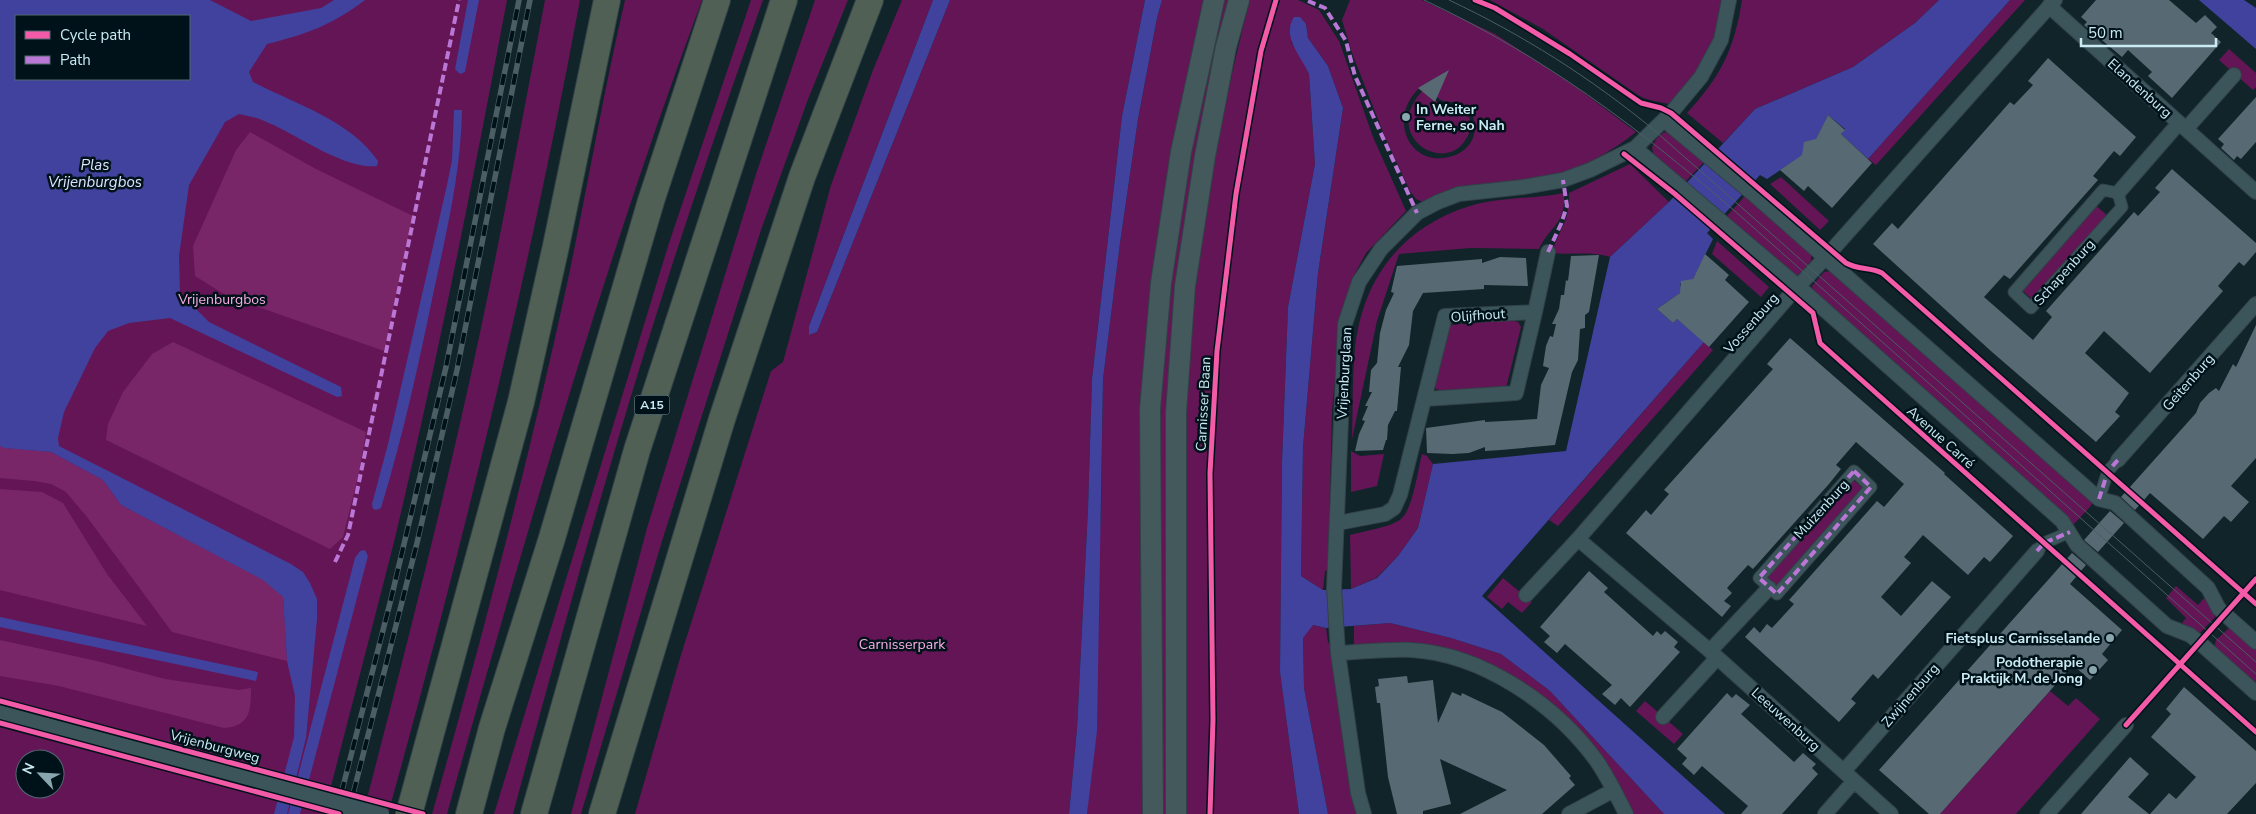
<svg xmlns="http://www.w3.org/2000/svg" width="2256" height="814" font-family="'Nunito Sans',sans-serif">
<style>
.green{fill:#641556;fill-rule:evenodd}
.forest{fill:#792668}
.water{fill:#41429e;fill-rule:evenodd}
.pier{fill:#10242a}
.building{fill:#576a73}
.lines{fill:none;stroke-linecap:round;stroke-linejoin:round}
.pedestrian-casing{stroke:#314147;stroke-width:13}
.minor-casing{stroke:#314147;stroke-width:16}
.tertiary-casing{stroke:#314147;stroke-width:19}
.secondary-casing{stroke:#314147;stroke-width:22}
.motorway-casing{stroke:#314147;stroke-width:28}
.pedestrian{stroke:#3b555b;stroke-width:11}
.minor{stroke:#3b555b;stroke-width:14}
.tertiary{stroke:#3b555b;stroke-width:18}
.secondary{stroke:#43595b;stroke-width:20}
.motorway{stroke:#516054;stroke-width:26}
.tram{stroke:#4a5e63;stroke-width:1}
.rail-casing{stroke:#4a5e63;stroke-width:5.5}
.rail{stroke:#001219;stroke-width:4;stroke-dasharray:11;stroke-linecap:butt}
.tertiary-bridge-casing{stroke:#314147;stroke-width:19;stroke-linecap:butt}
.tertiary-bridge{stroke:#3b555b;stroke-width:18}
.quiet{stroke:#ba77d6;stroke-width:4;stroke-dasharray:8 4;stroke-linecap:butt}
.cycleway-casing{stroke:#001219;stroke-width:8}
.cycleway{stroke:#f35aa7;stroke-width:5}
.poi-dot{fill:#89a5ad;stroke:#001219;stroke-width:2}
.labels{text-anchor:middle;stroke-width:5;stroke-linejoin:round;paint-order:stroke}
.shield{fill:#001219;stroke:#8da9b2;stroke-width:1}
.shield-label{font-size:12px;font-weight:bold;fill:#caeaf4}
.street-label{font-size:14px;fill:#caeaf4;stroke:#001219}
.poi-label{font-size:14px;font-weight:bold;fill:#caeaf4;stroke:#001219;text-anchor:end}
.park-label{font-size:14px;fill:#f8abe1;stroke:#001219}
.water-label{font-size:15px;font-style:italic;fill:#dee2fd;stroke:#001219}
</style>
<rect width="100%" height="100%" fill="#10242a"/>
<path class="green" d="M0,0H507C473,181 437,363 394,542C371,633 347,723 324,814H0ZM16,16H189V79H16ZM25,759H55V789H25Z
M545,0H580C529,274 463,545 388,814H363C397,683 431,551 461,419C493,280 518,140 545,0Z
M625,0H702C603,267 524,540 447,814H432C482,639 528,463 567,284C587,190 603,94 625,0Z
M751,0H763C742,59 721,118 701,178C630,387 570,601 513,814H494L669,243Z
M815,0H848L807,102L761,230L662,541L581,814H571L647,528L756,174Z
M902,0H933L809,326V335L817,332L950,0H1145L1122,116L1092,379L1088,509L1077,729L1069,814H635L680,658L771,371L783,362L831,185L873,70Z
M1162,0H1213L1150,410L1148,814H1087L1101,510L1103,379L1120,243L1138,119L1157,18Z
M1222,0H1235L1185,249L1170,814H1158L1155,441L1166,295L1185,162Z
M1250,0H1298L1319,10L1339,41L1373,137L1406,211L1366,253L1352,279L1341,315L1332,412L1328,570L1325,571L1323,590L1301,576L1303,447L1318,273L1343,108L1328,66L1308,38L1306,24L1291,42L1304,61L1309,74L1315,164L1288,307L1282,462L1280,672L1299,814H1183C1190,707 1182,600 1183,493C1184,327 1208,160 1250,0Z
M1350,0H1422L1495,34L1576,87L1636,132C1609,154 1578,170 1544,178C1522,183 1500,181 1478,185C1459,188 1441,195 1423,202L1416,199L1410,191L1385,137L1352,53L1342,20ZM1445,75L1446,78L1441,79L1436,96C1445,107 1460,97 1469,110C1476,119 1477,132 1471,142C1466,150 1458,155 1449,157C1413,166 1392,127 1411,98C1419,85 1432,79 1445,75Z
M1490,0H1723C1719,27 1710,58 1693,79C1686,88 1676,96 1668,104C1658,101 1648,101 1638,95L1543,29Z
M1742,0H1939L1915,23L1853,67L1755,109L1723,143L1687,113C1721,76 1734,50 1742,0Z
M2010,0H2025L1876,165L1868,159Z
M2229,49L2256,73V87L2253,90L2219,60Z
M1434,80L1429,94C1441,113 1461,97 1469,117C1472,125 1470,133 1466,139C1444,178 1370,131 1434,80Z
M1664,132L1674,135L1705,161L1685,182L1654,157L1652,147L1657,138Z
M1630,164L1669,202L1610,257C1592,251 1572,255 1552,253C1559,228 1570,223 1569,193Z
M1781,177L1829,221L1820,230L1770,184Z
M1564,193C1566,225 1550,225 1539,249L1470,248L1399,254L1377,321L1352,439C1353,409 1352,378 1355,348C1363,278 1402,227 1470,206C1500,197 1533,199 1564,193Z
M1745,196L1811,254V261L1798,275L1792,274L1726,217Z
M2095,205L2107,215L2033,300L2021,289Z
M1717,241L1769,287L1761,297L1712,254Z
M1830,271L2093,502L2090,507L2073,525L1813,291L1812,286L1824,272Z
M1511,320L1518,322L1521,327L1507,384L1505,387L1443,391L1436,389L1434,384L1448,325Z
M1704,342L1713,350L1558,526L1549,520Z
M1351,451L1360,456L1384,454L1377,486L1351,492Z
M1422,454L1427,456L1433,464L1418,528L1398,556L1376,578L1351,589L1350,535C1364,531 1393,527 1402,518C1413,508 1418,469 1422,454Z
M1852,479L1864,489L1776,589L1764,579Z
M1503,578L1532,602L1522,613L1508,602L1502,609L1487,597Z
M2176,586L2198,605L2204,598L2217,615L2199,634L2182,623L2186,618L2166,598Z
M1390,623L1451,638L1501,654L1550,691L1664,814H1634L1614,775L1588,739L1560,712L1495,669L1354,644V626Z
M1312,625L1326,628L1328,642L1334,651L1347,768L1356,814H1328L1304,688L1303,638Z
M2230,627L2256,650V685L2214,648L2216,640Z
M2050,691L2068,706L2076,698L2100,719L2016,814H1940Z
M1645,701L1683,734L1674,744L1636,711Z"/>
<path class="forest" d="M250,132L316,169L413,216L384,351L227,296L195,276L193,246L236,150Z
M173,342L366,432L359,473L343,537L330,549L106,440L108,424L123,392L152,354Z
M0,446L5,448L51,452L103,480L121,505L264,580L283,597L287,661L172,632L87,517L66,492L51,484L34,481L0,478Z
M0,489L42,492L63,503L107,574L147,626L0,590Z
M0,640L97,661L165,679L239,690L251,688C251,711 250,726 224,728L59,686L0,676Z"/>
<path class="water" d="M0,0H210L251,21L321,8L334,0H365C332,25 307,34 267,44L249,72L253,82C295,104 350,120 378,161L377,166C343,170 294,132 262,120C255,117 247,116 239,114L225,122L189,185L179,256L180,293L209,322L341,387L342,396L337,397L170,318L129,323L108,331L95,348L64,412L58,438L59,446L291,564L303,572L310,583L317,599V619L306,738L287,814H274L294,737L295,696L287,661L283,597L263,580L121,505L103,480L51,452L4,448L0,446ZM16,16H189V79H16Z
M468,0H479L465,72L460,74L455,69Z
M933,0H950L817,332L809,335V326Z
M1145,0H1162L1157,18L1138,119L1120,243L1103,379L1097,731L1087,814H1069L1077,729L1088,509L1092,379L1122,116Z
M1939,0H2010L1868,159L1841,134L1845,129L1828,115L1814,144L1807,152L1767,179L1760,175L1707,233L1713,239L1691,283L1682,281L1680,285L1683,291L1657,309L1673,323L1677,319L1704,342L1482,596L1725,814H1664L1550,691L1501,654L1451,638L1390,623L1326,628L1313,625L1303,638L1304,688L1328,814H1299L1280,672L1282,462L1288,307L1315,164L1309,74C1302,57 1281,37 1294,17H1300L1306,24L1308,38L1328,66L1343,108L1318,273L1303,447L1301,576L1323,590L1351,589L1377,578L1398,556L1418,528L1433,464L1566,451L1610,257L1669,202L1755,109L1853,67L1915,23Z
M2199,0H2244L2256,8V49Z
M454,110H462C461,171 447,230 434,290C419,363 403,436 381,508L376,510L373,509L372,504L388,444L447,185L452,160Z
M365,550L368,556L300,814H288L355,558L360,551Z
M0,617L258,672L256,681L0,627Z"/>
<path class="pier" d="M282,774L311,782L305,808L275,800Z"/>
<path class="building" d="M2096,0H2169L2196,23L2205,15L2217,27L2211,33L2221,42L2172,98L2148,76L2152,72L2128,50L2122,57L2084,25L2087,22L2081,17Z
M2048,58L2136,137L2120,156L2114,151L2093,176L2098,180L2010,279L2004,275L1984,297L2016,325L2033,340L2052,317L2046,311L2134,212L2138,216L2160,192L2155,188L2172,169L2256,243V252L2244,266L2239,262L2218,286L2223,291L2150,373L2104,331L2085,353L2129,393L2115,412L2120,416L2096,442L1992,352L1873,244L1892,223L1898,229L2010,102L2014,105L2033,85L2028,81Z
M1449,70L1435,102L1418,88L1428,82Z
M2256,97V142L2241,159L2237,156L2234,160L2221,148L2224,144L2218,139Z
M1828,115L1845,130L1841,134L1872,163L1832,208L1808,186L1804,191L1780,170L1802,155L1804,142L1816,139Z
M1705,254L1729,275L1725,280L1749,302L1709,347L1677,319L1673,323L1657,309L1680,293L1681,281L1693,279Z
M1599,255L1589,312L1585,315V328L1580,329L1578,360L1572,372L1555,445L1501,450L1485,451V447L1469,453L1452,454L1427,453L1426,428L1485,420V422L1537,419L1541,385L1549,368L1543,366L1546,346L1550,336L1553,337L1556,324H1552L1559,309L1561,295H1564L1566,280L1568,281L1571,256Z
M1500,257L1526,258L1528,286L1484,285V289L1423,293L1413,311L1409,345L1398,367H1401L1397,411H1395L1388,425L1387,440H1386L1383,450L1355,451L1359,434L1365,421L1362,420L1368,406H1365L1372,392H1369L1371,370L1377,363L1380,333L1386,310L1394,293L1391,292L1397,266L1482,259V263Z
M2256,325V458L2231,486L2249,502L2231,522L2224,516L2203,539L2150,493L2135,510L2121,497L2196,413L2200,403L2209,393L2216,388L2219,391L2233,364L2236,367Z
M1790,338L1945,473L1944,474L2013,536L1990,562L1984,557L1968,575L1923,535L1904,557L1911,563L1881,597L1901,616L1932,581L1951,597L1878,679L1873,674L1851,699L1856,703L1839,722L1745,637L1754,627L1760,633L1767,624L1772,628L1794,604L1789,600L1877,501L1884,507L1904,484L1856,442L1836,465L1841,469L1829,484L1753,569L1748,565L1727,588L1732,593L1724,601L1731,606L1722,617L1626,533L1646,510L1651,515L1669,494L1664,490L1773,369L1767,364Z
M2110,511L2124,523L2098,552L2084,540Z
M2072,553L2086,565L2070,584L2122,630L2102,654L2108,660L2090,680L2073,665L1940,814H1929L1879,770Z
M1589,571L1608,588L1604,592L1653,636L1657,631L1661,635L1665,631L1678,642L1674,647L1680,652L1630,707L1621,698L1615,705L1602,694L1612,685L1565,644L1557,653L1544,642L1550,636L1540,627Z
M1407,676L1408,683L1433,680L1438,723L1452,692L1461,696L1462,693L1502,712L1544,745L1571,776L1569,778L1575,785L1542,814H1460L1507,790L1440,759L1451,804L1423,811V814H1397L1388,777L1380,703H1377L1375,687L1379,686L1378,679Z
M2184,687L2256,751V783L2227,814H2150L2169,793L2176,799L2196,777L2151,737L2171,714L2166,709Z
M1727,693L1732,698L1736,694L1750,705L1741,714L1794,762L1803,753L1816,764L1812,768L1818,774L1782,814H1741L1748,806L1702,766L1694,775L1682,764L1687,758L1677,749Z
M2130,757L2149,774L2128,797L2149,814H2081Z"/>
<g class="lines">
<g class="pedestrian-casing">
<path id="pedestrian" d="M2103,190L2118,193L2122,207L2031,308L2014,292Z
M1854,471L1871,487L1777,594L1759,578Z
M2099,499L2108,471L2118,460
M2037,551L2044,543L2070,532"/>
</g>
<g class="minor-casing">
<path id="minor" d="M2049,6L2256,192
M1664,120L1752,193L2099,499L2115,503L2208,588L2219,609L2256,642
M2186,129L2234,75
M1635,148L1799,287L2062,521L2077,545L2167,626L2190,635L2200,643L2256,693
M2118,193L2179,123
M1535,312L1548,252
M2118,460L2256,304
M1338,523L1385,514L1394,508L1400,495L1445,316L1535,312L1516,393L1425,399
M1578,539L1710,651L1891,814
M1526,595L1578,539L1790,295L1824,259L2055,0
M1710,651L1769,588
M1338,653C1362,652 1387,649 1411,650C1482,654 1555,704 1596,760C1608,777 1617,796 1626,814
M1663,717L1717,658
M1844,771L2037,551
M1364,814L1358,793L1338,653L1334,588L1345,324L1359,282L1381,249L1417,213L1438,202L1459,194L1523,187L1563,180L1590,170L1635,148L1671,113L1701,77L1721,40L1729,0
M1569,814L1614,790
M1825,814L1854,781
M2047,814L2126,725"/>
</g>
<g class="tertiary-casing">
<path id="tertiary" d="M0,711L247,779"/>
</g>
<g class="secondary-casing">
<path id="secondary" d="M1153,814L1150,409L1161,283L1181,152L1214,0
M1176,814V413L1185,286L1205,156L1226,47L1239,0"/>
</g>
<g class="motorway-casing">
<path id="motorway" d="M409,814L521,402L556,246L607,0
M469,814L492,728L552,538L651,201L717,0
M534,814L637,450L784,0
M602,814L722,419L802,177L870,0"/>
</g>
<use href="#pedestrian" class="pedestrian"/>
<use href="#minor" class="minor"/>
<use href="#tertiary" class="tertiary"/>
<use href="#secondary" class="secondary"/>
<use href="#motorway" class="motorway"/>
<path class="tram" d="M1424,0C1544,56 1636,126 1736,212L2256,674
M1449,0C1523,35 1591,78 1654,130L2256,662"/>
<g class="rail-casing">
<path id="rail" d="M336,814L391,599L446,367L519,0
M348,814L417,543L457,370L530,0"/>
</g>
<use href="#rail" class="rail"/>
<g class="tertiary-bridge-casing">
<path id="tertiary-bridge" d="M247,779L380,814"/>
</g>
<use href="#tertiary-bridge" class="tertiary-bridge"/>
<path class="quiet" d="M1308,1L1325,8L1346,41L1355,76L1417,213
M1548,252L1561,224L1567,206L1563,180
M1854,471L1871,487L1777,594L1759,578Z
M2099,499L2108,471L2118,460
M2037,551L2044,543L2070,532
M335,562L348,535L459,0"/>
<g class="cycleway-casing">
<path id="cycleway" d="M1475,0L1495,8L1570,54L1641,103L1661,108L1671,113L1846,263C1858,270 1870,267 1882,273L2256,604
M1624,154L1675,194L1813,313L1820,343L2256,732
M0,701L423,814
M0,723L339,814
M2126,725L2256,579
M1210,814L1213,720L1210,473L1217,351L1236,194L1261,51L1276,0"/>
</g>
<use href="#cycleway" class="cycleway"/>
</g>
<g class="poi-dot">
<circle cx="1406" cy="117" r="5"/>
<circle cx="2110" cy="638" r="5"/>
<circle cx="2093" cy="670" r="5"/>
</g>
<g class="labels">
<rect class="shield" x="634.5" y="395.5" width="35" height="19" rx="4"/>
<g class="shield-label">
<text x="652" y="409">A15</text>
</g>
<g class="street-label">
<text transform="translate(2140 88) rotate(42)" y="5">Elandenburg</text>
<text transform="translate(2064 272) rotate(-48)" y="5">Schapenburg</text>
<text transform="translate(1478 315) rotate(-4)" y="5">Olijfhout</text>
<text transform="translate(1751 323) rotate(-49)" y="5">Vossenburg</text>
<text transform="translate(1344 373) rotate(-87)" y="5">Vrijenburglaan</text>
<text transform="translate(2188 382) rotate(-49)" y="5">Geitenburg</text>
<text transform="translate(1203 404) rotate(-87)" y="5">Carnisser Baan</text>
<text transform="translate(1941 437) rotate(42)" y="5">Avenue Carré</text>
<text transform="translate(1821 509) rotate(-48)" y="5">Muizenburg</text>
<text transform="translate(1910 695) rotate(-49)" y="5">Zwijnenburg</text>
<text transform="translate(1786 719) rotate(42)" y="5">Leeuwenburg</text>
<text transform="translate(215 746) rotate(15)" y="5">Vrijenburgweg</text>
</g>
<g class="poi-label">
<text x="1416" y="114" text-anchor="start">In Weiter<tspan x="1416" dy="16">Ferne, so Nah</tspan></text>
<text x="2100" y="643">Fietsplus Carnisselande</text>
<text x="2083" y="667">Podotherapie<tspan x="2083" dy="16">Praktijk M. de Jong</tspan></text>
</g>
<g class="park-label">
<text x="222" y="304">Vrijenburgbos</text>
<text x="902" y="649">Carnisserpark</text>
</g>
<g class="water-label">
<text x="95" y="170">Plas<tspan x="95" dy="17">Vrijenburgbos</tspan></text>
</g>
</g>
<rect x="15" y="15" width="175" height="65" fill="#001219" stroke="#516871"/>
<rect x="25" y="31" width="25" height="8" fill="#f35aa7" stroke="#516871"/>
<text x="60" y="40" font-size="15" fill="#caeaf4">Cycle path</text>
<rect x="25" y="56" width="25" height="8" fill="#ba77d6" stroke="#516871"/>
<text x="60" y="65" font-size="15" fill="#caeaf4">Path</text>
<g transform="translate(40 774) rotate(295)"><circle r="24" fill="#001219" stroke="#516871"/>
<path d="M0-4L9 19L0 12L-9 19Z" fill="#89a5ad"/>
<text y="-8" font-size="14" font-weight="bold" text-anchor="middle" fill="#caeaf4">N</text>
</g>
<path d="M2081 38v8h135v-8" fill="none" stroke="#caeaf4" stroke-width="2.5"/>
<text x="2088" y="38" font-size="15" fill="#caeaf4" stroke="#001219" stroke-width="4" paint-order="stroke">50 m</text>
</svg>
